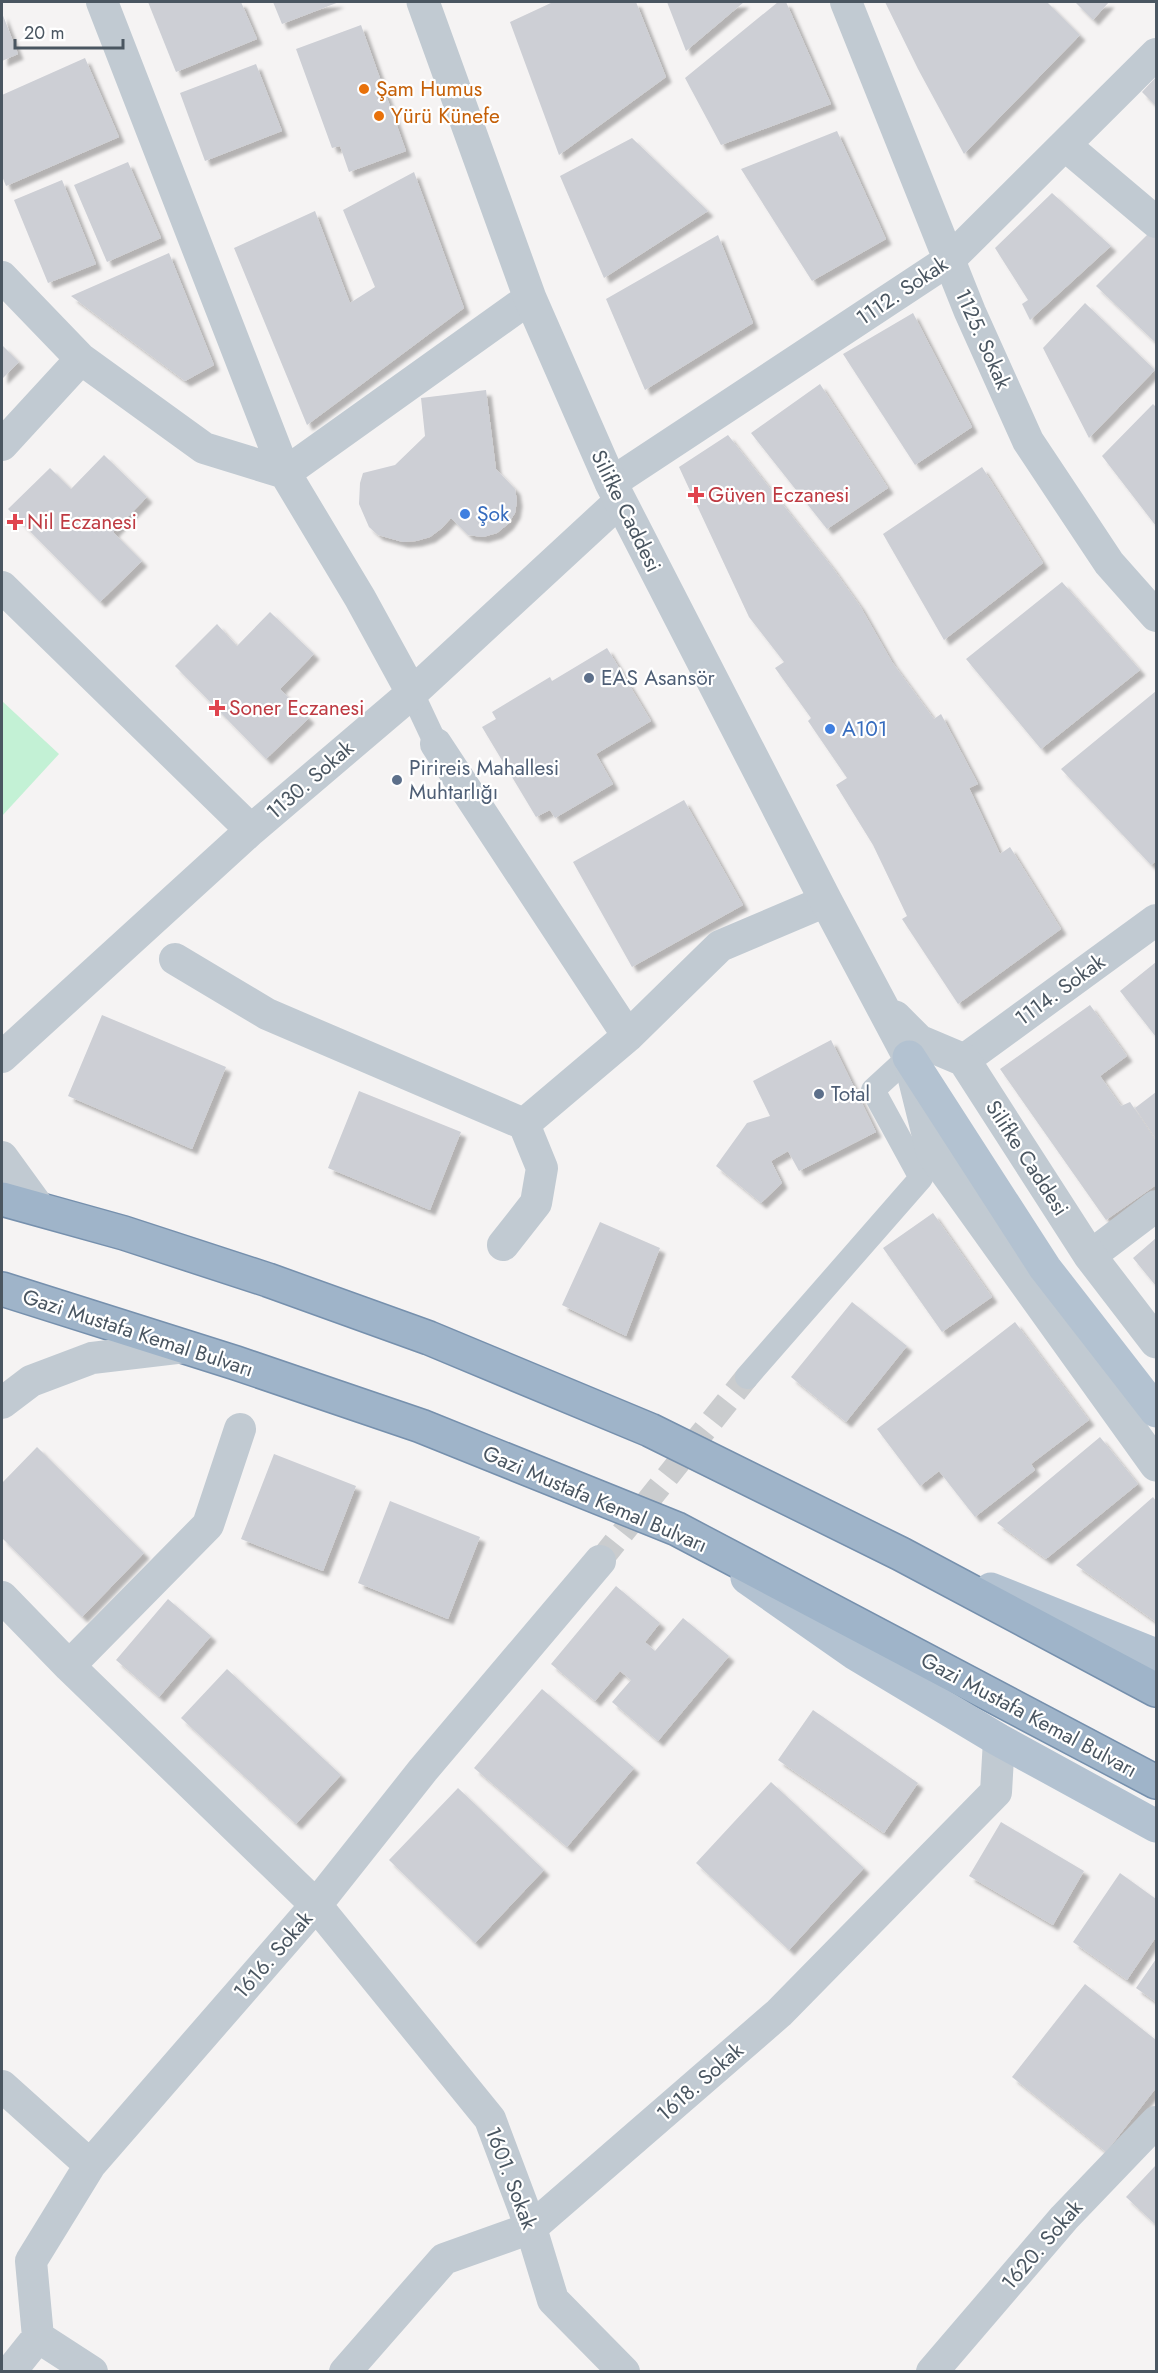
<svg xmlns="http://www.w3.org/2000/svg" width="1158" height="2373" font-family="Jost,sans-serif">
<style>
.green{fill:#c3f1d5}
.building{fill:#cdcfd5;filter:url(#shadow)}
.lines{fill:none;stroke-linecap:round;stroke-linejoin:round}
.pedestrian-tunnel{stroke:#caccce;stroke-width:24;stroke-dasharray:24 12;stroke-linecap:butt}
.trunk-casing{stroke:#7690ad;stroke-width:36}
.pedestrian{stroke:#c1cad2;stroke-width:24}
.minor{stroke:#c1cad2;stroke-width:32}
.tertiary{stroke:#c1cad2;stroke-width:33}
.primary{stroke:#b3c2d1;stroke-width:33}
.trunk{stroke:#9fb4c9;stroke-width:33}
.food-dot{fill:#e8710a;stroke:#fff;stroke-width:2}
.health-dot{fill:#e0444e;stroke:#fff;stroke-width:2}
.shop-dot{fill:#3f7fe0;stroke:#fff;stroke-width:2}
.service-dot{fill:#5c6f8a;stroke:#fff;stroke-width:2}
.labels{text-anchor:middle;stroke-width:4.5;stroke-linejoin:round;paint-order:stroke}
.food-label{font-size:21px;fill:#c56008;stroke:#fff;text-anchor:start}
.street-label{font-size:21px;fill:#4a5661;stroke:#fff}
.health-label{font-size:21px;fill:#be3a42;stroke:#fff;text-anchor:start}
.shop-label{font-size:21px;fill:#366cbe;stroke:#fff;text-anchor:start}
.service-label{font-size:21px;fill:#4e5e75;stroke:#fff;text-anchor:start}
</style>
<defs>
<filter id="shadow"><feDropShadow dx="5.5" dy="5.5" stdDeviation="1.5" flood-color="#0004"/></filter>
</defs>
<rect width="100%" height="100%" fill="#f5f3f3"/>
<path class="green" d="M2,701L59,754L2,816Z"/>
<path class="building" d="M148,2H241L257,39L176,72Z
M273,2H339L282,24Z
M553,2H636L666,77L559,155L510,22Z
M667,2H744L686,51Z
M778,2H786L831,104L721,145L685,78Z
M885,2H1047L1080,35L964,154L918,69Z
M1075,2H1109L1093,20Z
M2,13L18,54L2,61Z
M361,25L406,151L349,172L340,146L332,148L296,49Z
M85,58L119,137L6,186L2,176V95Z
M256,64L282,131L205,161L180,93Z
M1156,77V106L1142,92Z
M837,131L886,239L812,281L741,169Z
M632,138L708,211L604,278L560,176Z
M128,162L161,238L107,262L74,185Z
M414,172L464,308L307,425L234,248L315,211L350,303L375,287L343,210Z
M62,180L96,264L48,283L14,200Z
M1052,193L1111,246L1030,320L1022,304L1028,300L995,248Z
M1152,230L1156,233V343L1096,286Z
M718,235L753,323L645,390L606,299Z
M169,253L214,365L185,381L71,296Z
M1085,303L1155,370L1089,438L1043,348Z
M913,313L972,427L915,465L843,354Z
M2,345L19,362L2,379Z
M820,384L888,488L827,529L751,433Z
M486,390L496,469L515,489L517,501L515,513L508,524L497,533L483,537L468,535L451,518L442,528L430,537L416,541L403,542L378,535L369,527L359,504L360,483L363,473L395,465L425,436L421,398Z
M1153,404L1156,407V526L1102,456Z
M728,435L832,567L860,606L892,662L934,719L941,714L978,784L969,788L1000,854L1010,847L1061,929L958,1004L902,919L907,916L873,845L836,785L847,778L808,721L811,718L775,668L784,662L749,617L679,467Z
M104,455L147,497L113,532L142,561L100,602L8,509L50,468L71,489Z
M982,467L1043,563L944,640L883,534Z
M1062,582L1140,670L1041,749L966,659Z
M270,612L314,654L280,689L309,718L266,759L175,666L217,624L237,646Z
M607,648L651,721L596,754L613,784L555,818L550,810L536,817L482,727L496,719L492,712L550,677L552,681Z
M1156,691V861L1151,865L1061,769Z
M684,800L743,905L632,967L573,862Z
M1156,962V1037L1120,991Z
M1090,1005L1127,1056L1100,1076L1121,1106L1130,1102L1156,1141V1185L1106,1220L1000,1069Z
M102,1015L226,1067L192,1149L68,1096Z
M831,1040L876,1132L799,1171L788,1151L771,1161L782,1183L761,1203L716,1166L747,1123L770,1116L753,1081Z
M359,1091L461,1132L430,1210L328,1168Z
M1156,1092V1139L1135,1108Z
M933,1213L992,1297L942,1332L883,1248Z
M600,1222L660,1248L626,1336L562,1305Z
M1156,1238V1286L1133,1258Z
M852,1302L907,1346L846,1422L791,1377Z
M1015,1322L1089,1420L1031,1464L1035,1470L975,1517L939,1471L920,1486L877,1429Z
M1100,1437L1138,1484L1046,1559L997,1523Z
M37,1447L144,1553L82,1617L2,1538V1483Z
M274,1454L356,1486L323,1571L241,1539Z
M1153,1497L1156,1501V1622L1076,1565Z
M390,1501L480,1537L448,1619L358,1583Z
M616,1586L660,1623L645,1642L655,1651L683,1618L729,1656L658,1741L612,1702L631,1680L620,1671L595,1701L551,1664Z
M168,1599L211,1636L159,1697L116,1660Z
M227,1669L341,1775L296,1824L181,1718Z
M542,1689L634,1768L567,1847L474,1768Z
M813,1710L918,1783L884,1833L778,1760Z
M771,1782L864,1868L789,1950L696,1863Z
M458,1788L544,1870L475,1943L389,1860Z
M1001,1822L1084,1871L1053,1925L969,1876Z
M1120,1873L1156,1899V1937L1127,1980L1073,1942Z
M1156,1959V2002L1136,1988Z
M1085,1984L1156,2040V2088L1106,2152L1012,2077Z
M1156,2165V2225L1126,2197Z"/>
<g class="lines">
<path class="pedestrian-tunnel" d="M600,1561L747,1377"/>
<g class="trunk-casing">
<path id="trunk" d="M2,1199L124,1233L268,1280L429,1338L650,1430L901,1554L1156,1690
M2,1289L236,1363L421,1426L677,1529L1156,1782"/>
</g>
<path class="pedestrian" d="M412,693L436,744
M747,1377L921,1178L873,1090L909,1057"/>
<path class="minor" d="M102,2L285,473L360,598L412,693
M846,2L970,312L1028,441L1109,563L1156,616
M1066,146L1156,222
M2,277L81,359L204,448L285,473L530,298
M2,445L81,359
M611,483L949,260L1156,54
M2,587L251,830
M436,744L628,1036
M175,959L267,1014L524,1124L542,1168L536,1203L503,1245
M2,1057L251,830L412,693L619,502
M964,1060L1156,920
M524,1124L628,1036L720,946L826,901
M2,1157L39,1208
M1090,1256L1156,1206
M2,1403L31,1381L92,1358L185,1347
M2,1597L69,1666L316,1905L490,2119L531,2228L553,2300L624,2372
M69,1666L208,1525L240,1429
M2,2086L90,2165
M38,2337L92,2372
M10,2372L38,2337L31,2261L90,2165L316,1905L423,1770L600,1561
M345,2372L444,2259L531,2228L779,2013L996,1792L999,1740
M932,2372L1064,2218L1156,2122"/>
<path class="tertiary" d="M423,2L530,298L611,483L826,901L909,1057L933,1154L1156,1465
M895,1017L919,1041L964,1060L1090,1256L1156,1342"/>
<path class="primary" d="M909,1057L1045,1268L1156,1411
M747,1578L854,1653L999,1740L1156,1826
M991,1589L1156,1655"/>
<use href="#trunk" class="trunk"/>
</g>
<g class="food-dot">
<circle cx="364" cy="89" r="6"/>
<circle cx="379" cy="116" r="6"/>
</g>
<g class="health-dot">
<path d="M693 486h6v6h6v6h-6v6h-6v-6h-6v-6h6z"/>
<path d="M12 513h6v6h6v6h-6v6h-6v-6h-6v-6h6z"/>
<path d="M214 699h6v6h6v6h-6v6h-6v-6h-6v-6h6z"/>
</g>
<g class="shop-dot">
<circle cx="465" cy="514" r="6"/>
<circle cx="830" cy="729" r="6"/>
</g>
<g class="service-dot">
<circle cx="589" cy="678" r="6"/>
<circle cx="397" cy="780" r="6"/>
<circle cx="819" cy="1094" r="6"/>
</g>
<g class="labels">
<g class="food-label">
<text x="376" y="96">Şam Humus</text>
<text x="391" y="123">Yürü Künefe</text>
</g>
<g class="street-label">
<text transform="translate(902 291) rotate(-34)" y="7">1112. Sokak</text>
<text transform="translate(983 339) rotate(66)" y="7">1125. Sokak</text>
<text transform="translate(626 511) rotate(64)" y="7">Silifke Caddesi</text>
<text transform="translate(310 780) rotate(-41)" y="7">1130. Sokak</text>
<text transform="translate(1060 990) rotate(-36)" y="7">1114. Sokak</text>
<text transform="translate(1027 1158) rotate(57)" y="7">Silifke Caddesi</text>
<text transform="translate(138 1333) rotate(18)" y="7">Gazi Mustafa Kemal Bulvarı</text>
<text transform="translate(595 1499) rotate(23)" y="7">Gazi Mustafa Kemal Bulvarı</text>
<text transform="translate(1029 1715) rotate(28)" y="7">Gazi Mustafa Kemal Bulvarı</text>
<text transform="translate(273 1955) rotate(-49)" y="7">1616. Sokak</text>
<text transform="translate(700 2082) rotate(-41)" y="7">1618. Sokak</text>
<text transform="translate(511 2178) rotate(69)" y="7">1601. Sokak</text>
<text transform="translate(1042 2245) rotate(-49)" y="7">1620. Sokak</text>
</g>
<g class="health-label">
<text x="708" y="502">Güven Eczanesi</text>
<text x="27" y="529">Nil Eczanesi</text>
<text x="229" y="715">Soner Eczanesi</text>
</g>
<g class="shop-label">
<text x="477" y="521">Şok</text>
<text x="842" y="736">A101</text>
</g>
<g class="service-label">
<text x="601" y="685">EAS Asansör</text>
<text x="409" y="775">Pirireis Mahallesi<tspan x="409" dy="24">Muhtarlığı</tspan></text>
<text x="831" y="1101">Total</text>
</g>
</g>
<rect width="1158" height="2373" fill="none" stroke="#4a5661" stroke-width="6"/>
<path d="M15 39v9h108v-9" fill="none" stroke="#4a5661" stroke-width="3"/>
<text x="24" y="39" font-size="18" fill="#4a5661" stroke="#ffffff" stroke-width="4.5" paint-order="stroke">20 m</text>
</svg>
